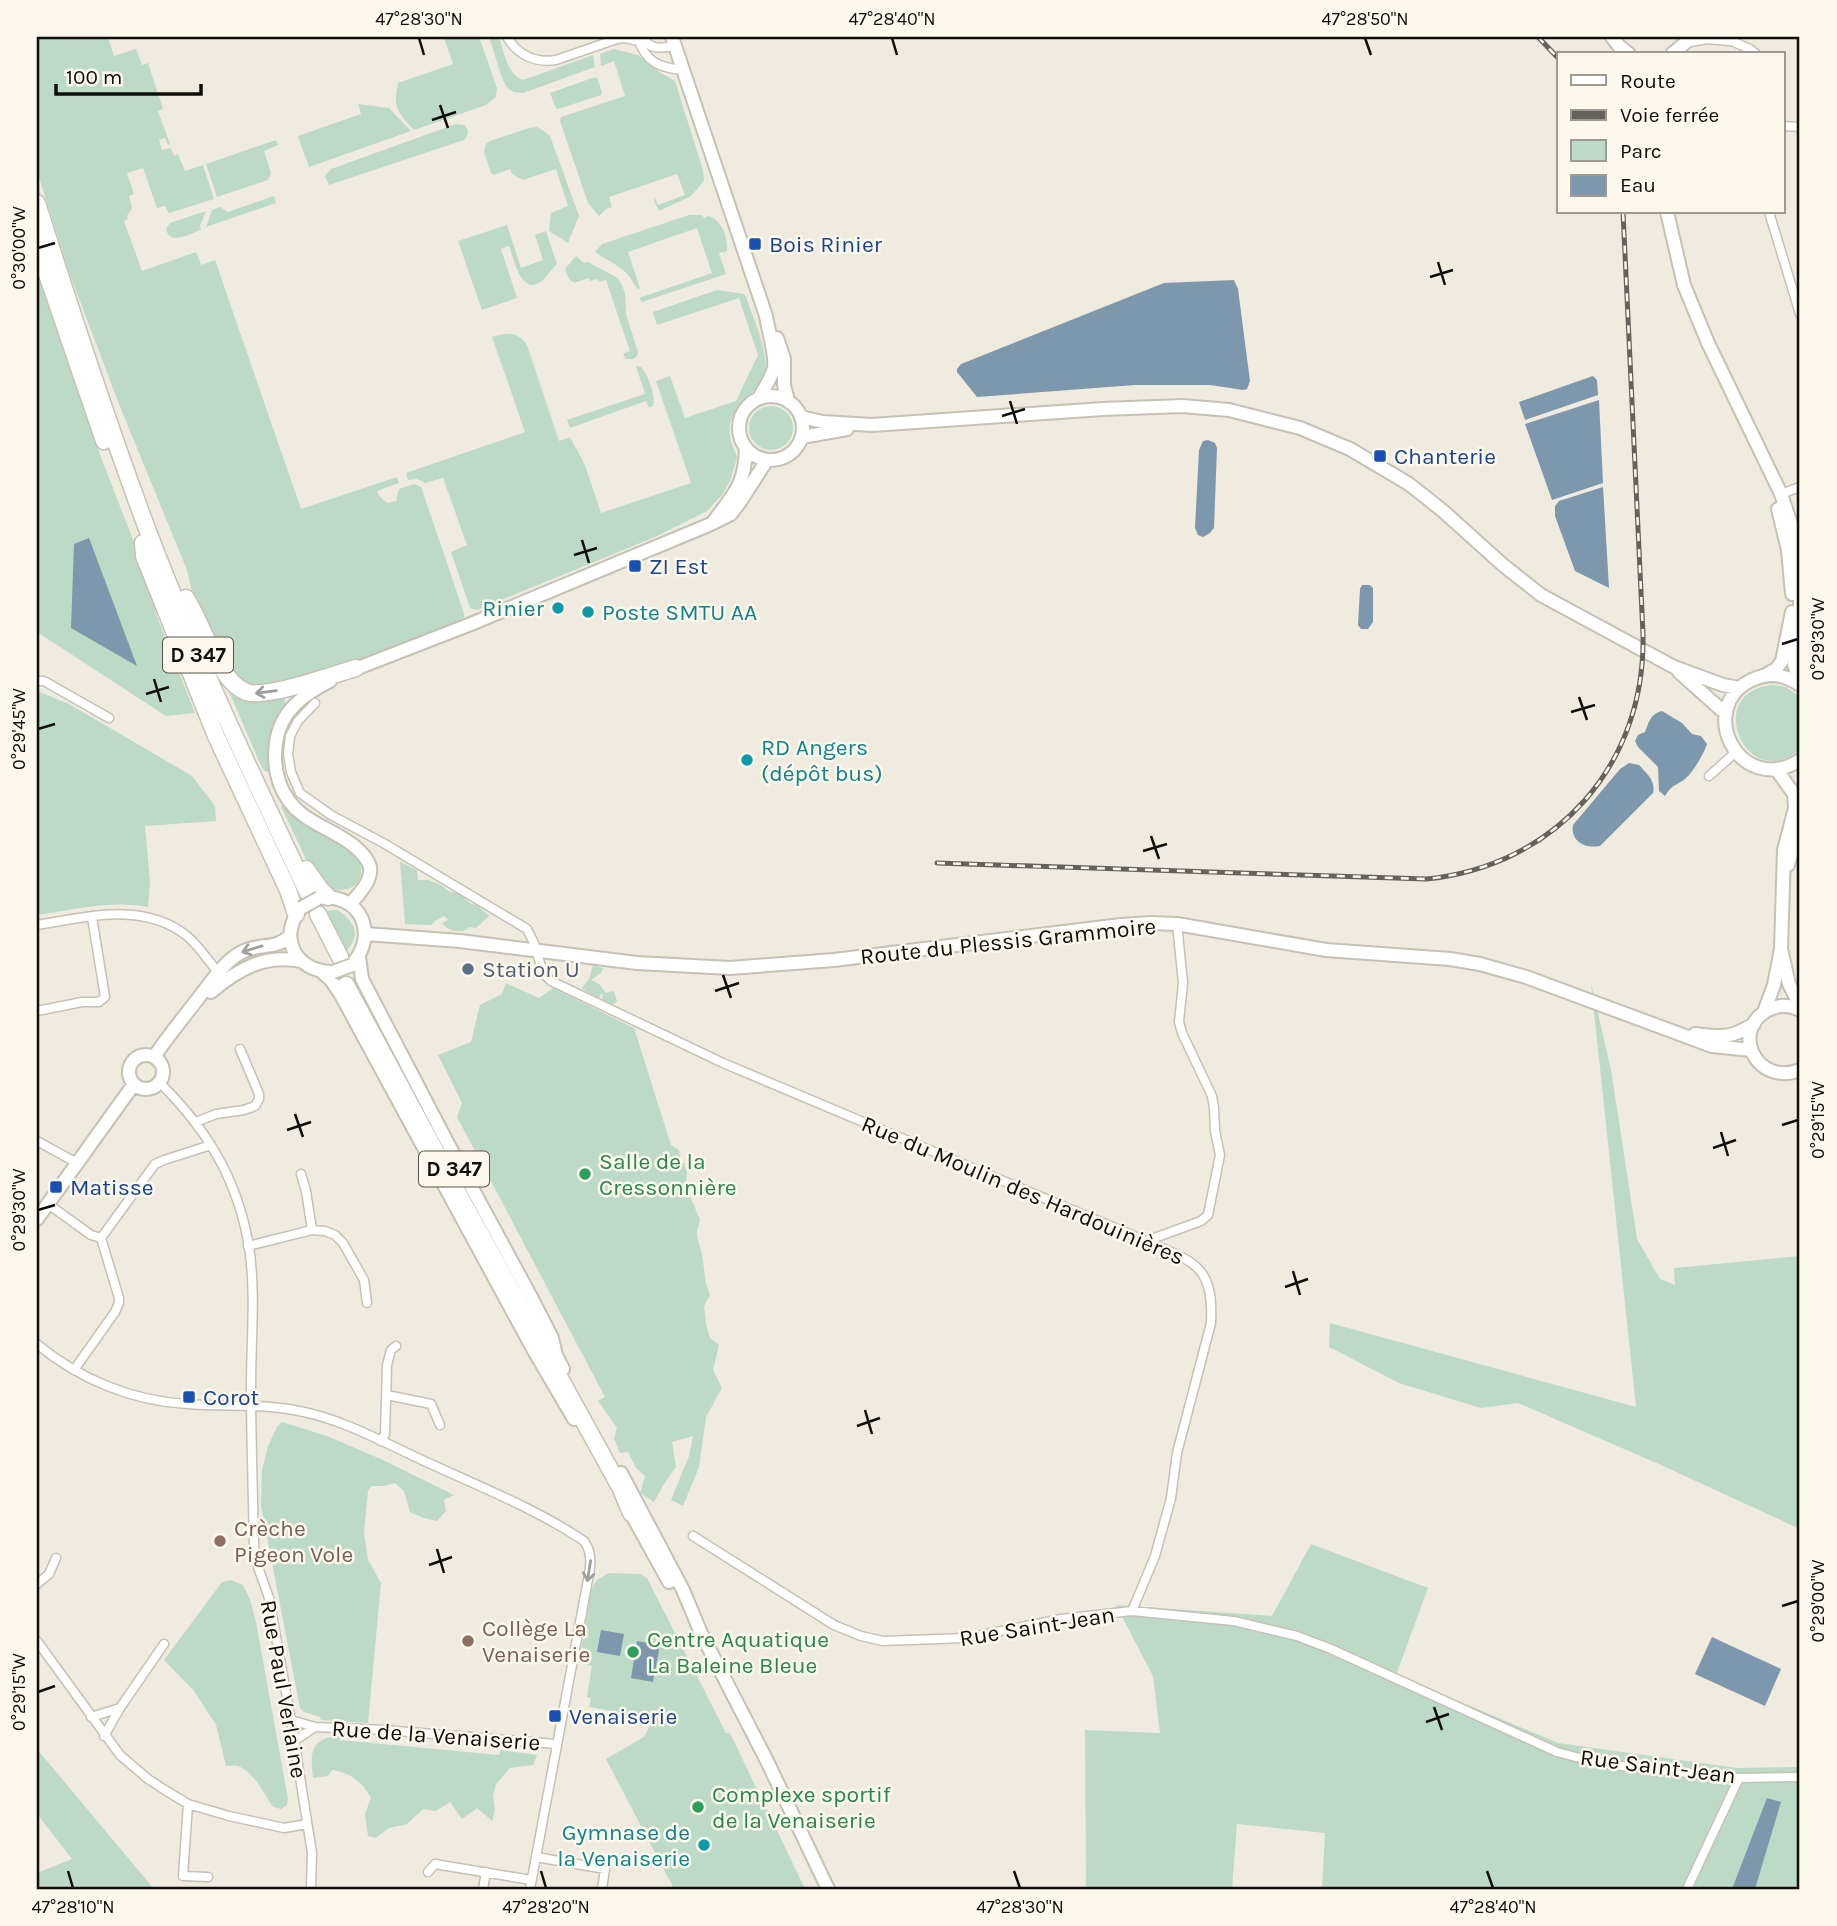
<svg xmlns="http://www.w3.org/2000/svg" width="1837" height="1926" font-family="Karla,sans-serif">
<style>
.green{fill:#bddac7}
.water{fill:#7d97ad}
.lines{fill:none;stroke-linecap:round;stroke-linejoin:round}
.highway-tunnel{stroke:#cecabf;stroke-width:16;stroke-dasharray:16 8;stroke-linecap:butt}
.street-casing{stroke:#c5c1b5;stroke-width:11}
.secondary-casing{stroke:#c5c1b5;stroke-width:16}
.primary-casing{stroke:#c5c1b5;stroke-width:16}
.highway-casing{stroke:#c5c1b5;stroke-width:19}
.street{stroke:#fff;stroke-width:8}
.secondary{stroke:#fff;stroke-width:12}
.primary{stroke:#fff;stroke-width:12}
.highway{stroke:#fff;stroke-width:16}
.rail-casing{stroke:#65625b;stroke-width:5}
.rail{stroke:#fdf8ec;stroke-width:2.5;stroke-dasharray:8;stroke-linecap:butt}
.secondary-bridge-casing{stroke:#c5c1b5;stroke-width:16;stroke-linecap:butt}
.secondary-bridge{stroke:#fff;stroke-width:12}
.oneway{stroke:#9f9f9d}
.ticks{fill:none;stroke:#100e0a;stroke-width:2.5}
.transit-dot{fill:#1a4fb4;stroke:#fdf8ec;stroke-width:2.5}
.culture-dot{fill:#0f9aa8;stroke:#fdf8ec;stroke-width:2.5}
.service-dot{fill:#5c6f8a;stroke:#fdf8ec;stroke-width:2.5}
.leisure-dot{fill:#2e9e5b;stroke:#fdf8ec;stroke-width:2.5}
.education-dot{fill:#8d6e63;stroke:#fdf8ec;stroke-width:2.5}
.labels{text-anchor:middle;stroke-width:5;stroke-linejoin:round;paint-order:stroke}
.shield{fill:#fdf8ec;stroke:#57544e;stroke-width:2}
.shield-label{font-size:21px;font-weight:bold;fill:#100e0a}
.transit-label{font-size:23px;fill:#164399;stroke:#fdf8ec;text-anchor:start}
.culture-label{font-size:23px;fill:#0d838f;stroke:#fdf8ec;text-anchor:end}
.street-label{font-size:23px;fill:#100e0a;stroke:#fdf8ec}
.service-label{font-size:23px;fill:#4e5e75;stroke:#fdf8ec;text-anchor:start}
.leisure-label{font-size:23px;fill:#27864d;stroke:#fdf8ec;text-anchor:start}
.education-label{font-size:23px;fill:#785e54;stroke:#fdf8ec;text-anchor:start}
.neatline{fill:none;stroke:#100e0a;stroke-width:2.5}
.ticks-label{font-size:18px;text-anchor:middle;fill:#100e0a}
</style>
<rect width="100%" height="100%" fill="#efebdf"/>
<path class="green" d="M37,37H108L114,56L136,49L142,65L148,63L163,109L158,111L170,144L168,145L165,138L159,140L162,150L171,148L174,156L178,154L185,171L203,165L214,199L169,213L165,206L157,208L143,168L127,173L134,194L129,196L132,208L127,216L128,219L124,221L142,271L196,252L201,265L215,260L301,509L397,477L399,483L377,491L380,497L387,503L396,501L399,489L414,484L421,487L464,613V619L459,625L277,687L255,689L234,679L206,629L192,592L187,570L119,404L69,272L37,171Z
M444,37H479L497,88L496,97L486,105L414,130C397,111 393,109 398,83L453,64Z
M489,37H499C504,52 507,74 523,80L593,55L595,67L523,93C517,93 512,93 507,87C500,78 494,49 489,37Z
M614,49L638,55L659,72L675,81L703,170L704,181L691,196L659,211L654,201L655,198L658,205L685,195L677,174L609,197L612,207L606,209L599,216L588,203L560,121L561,117L625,96L614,61L601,66L600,54Z
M595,77L597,78L602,92L601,95L558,109L556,108L550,93Z
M358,104L389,108L411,131L309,167L298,136L361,114Z
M456,124L464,125C469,130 469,135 464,140L329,185L325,176L331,169Z
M537,127L541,129L550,136L579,216L568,243L549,231L551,213L568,206L556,169L523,180L512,174L510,169L494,175L491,173L484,152L486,144L490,141L529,128Z
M276,140L278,145L264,151L271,173L268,180L217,197L206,164Z
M274,196L276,203L206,227L212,210L220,207L228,212Z
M206,211L200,226L201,230C189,234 170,246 166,229L170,223Z
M689,215H702L704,218L708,216C722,220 728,236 727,251L719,253L726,274L642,302L639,298L712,273L697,228L628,252L640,288L638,289C633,285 633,280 628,275C620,265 606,260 595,252L602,244Z
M507,225L521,268L543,260L535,235L546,231L557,264C552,269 547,276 542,281C521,297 514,259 509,246L501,249L517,298L482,310L458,241Z
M576,256L584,263L588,262L616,277L620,281L625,293L626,314L638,352L637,356L633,359H626L623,354L630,351L606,280L599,282L598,279L590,281L589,278L574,283L569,279L565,269Z
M37,266L102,460L160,609L155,611L195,713L166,716L37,632Z
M717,290L744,294L746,297C752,315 769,352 765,371C759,398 725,404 730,437C731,444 735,450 737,458L730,481L722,495L707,511L655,537L477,610L470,608L451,552L467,545L443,478L425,483L417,479L408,480L406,473L525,432L492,337C507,333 517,331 527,345L559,441L570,437L584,463L601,513L691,483L656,381L670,376L685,418L736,401L758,355L739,298L657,325L653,312Z
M636,366L641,367C648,375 656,395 653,406L649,408L646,401L570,428L567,420L645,394Z
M749 428a22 22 0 1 1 44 0a22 22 0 1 1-44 0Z
M1773,685L1786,687L1800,697V749C1747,796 1701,691 1773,685Z
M227,687L284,697L286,705C272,724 266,746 269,770L267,772L264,771L259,761Z
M37,691L69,704L192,776L215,806L216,821L145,826L150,882L148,907C111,900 74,910 37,915Z
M285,805C298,814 354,850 359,860C362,867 362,875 358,881C351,892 340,890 329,889L311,870L281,806Z
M400,862L417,870L418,880H428L441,885L448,891L461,894L471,904L477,905L489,916L476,928L470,927C463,934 448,932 442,923L448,920L444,916L435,921L431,925L405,924Z
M338,910C355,923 362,934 346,952L325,911Z
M593,965L603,968L601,973L591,980L599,984L606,993L614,991L617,1001L614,1004L605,1005L602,1000L603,994L601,993L599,998H595L582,988L589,979Z
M506,983L539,998L553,988L634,1028L671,1145L679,1150L681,1163H684L687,1172L686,1186L700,1220L697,1231V1237L702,1254L706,1283L710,1295L704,1306L706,1324L710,1338L719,1345L713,1370L722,1388L706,1417L699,1467L683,1506L671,1500L689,1456L693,1436L672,1442L676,1467L664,1484L654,1502L640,1493L645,1476L636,1468L628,1452L620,1453L614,1439L617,1428L598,1401L605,1397L457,1117L462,1103L438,1055L471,1042L480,1005L502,994Z
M1591,983L1611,1070L1637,1239L1660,1279L1675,1285L1674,1268L1800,1256V1529L1661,1465L1518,1403L1481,1408L1399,1383L1329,1347L1330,1323L1636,1407Z
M282,1422L327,1436L383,1460L454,1495L444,1500L446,1511L437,1521L423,1518L410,1512L404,1491L395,1483L384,1486H371L368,1491L364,1532L368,1560L381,1583L368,1723L321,1720L320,1717L304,1712L300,1708L261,1506L262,1470L268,1446L277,1427Z
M1311,1544L1428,1588L1396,1675L1558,1743L1737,1768L1800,1767V1889H1322L1325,1833L1237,1824L1232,1889H1086L1085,1730L1160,1733L1153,1676L1116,1605L1272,1616Z
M609,1573L640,1574L647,1578L726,1733H730L805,1889H674L606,1759L644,1737L653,1720L623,1713L613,1714L612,1711L589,1707L591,1698L587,1697L592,1666L579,1663L591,1590L597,1580Z
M231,1580L243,1585L250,1599L256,1622L288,1799L287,1805L281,1809L273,1807C265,1795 253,1771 238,1766C234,1765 230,1766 226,1766L216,1725L194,1691L164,1660L222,1582Z
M340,1735V1740L499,1755L501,1750L537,1755L533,1765L510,1768L496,1784L493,1796L495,1810L492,1821L477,1808L462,1819L450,1802L436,1811L423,1809L407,1824L389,1828L376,1838L368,1836L365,1814L371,1798C363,1782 349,1772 332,1770L328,1776L313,1778C310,1752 310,1739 340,1735Z
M37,1749L154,1889H37V1873L72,1859L37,1814Z"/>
<path class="water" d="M1234,280L1238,289L1250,381L1247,389L1243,390L1210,385H1135L977,397L957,372V369L961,364L1164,283Z
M1593,376L1597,380L1598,395L1525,420L1519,402Z
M1599,400L1603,483L1552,500L1525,424Z
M1208,440L1215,443L1217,448L1214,528L1210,533L1203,537L1198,535L1195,528L1199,450L1203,441Z
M1603,487L1609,588L1575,571L1555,516V506L1559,501Z
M89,538L137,666L71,628L74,544Z
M1362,585H1370L1373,588V622L1368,629H1361L1358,625L1360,589Z
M1662,711L1682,723L1692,734L1701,736L1707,744C1704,753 1694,771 1686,778C1677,786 1673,783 1665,796L1659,791L1658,767L1638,747L1635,741L1638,735L1645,732C1649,722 1650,714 1662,711Z
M1629,763L1639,765C1647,774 1656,781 1653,793L1600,846C1585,849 1570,841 1573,825L1620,769Z
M601,1630L624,1634L620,1656L597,1652Z
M1712,1637L1781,1669L1765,1706L1695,1674Z
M637,1641L660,1645L653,1682L631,1678Z
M1767,1798L1781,1802L1755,1889H1732Z"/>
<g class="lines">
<path class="highway-tunnel" d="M340,957L353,983"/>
<g class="street-casing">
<path id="street" d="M507,37C518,55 535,63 556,60L617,39L625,38L638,41
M637,37C646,62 658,68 684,70
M642,37C651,51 661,48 675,46
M1725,38L1750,49L1756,54
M1685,43L1707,39L1729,41
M1783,126L1800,127
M1769,212L1800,314
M1781,494L1800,487
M37,681H44L109,718
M315,703L298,721L290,736L288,754L291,772L300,793L331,815L385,844L527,929L534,943L543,973L551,981L723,1063L1146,1241C1193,1262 1214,1264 1211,1323L1177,1453L1171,1498L1155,1556L1132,1611
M1709,776L1736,752
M37,925C86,917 144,901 187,936C200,947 208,961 219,973
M37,1011L82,1002H99L105,997L92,917
M159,1082C207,1129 238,1180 249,1247C256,1292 251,1340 251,1386C251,1439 253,1492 254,1545L258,1567L269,1598L291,1720L312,1853L311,1889
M196,1122L216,1114L244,1110L255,1106L259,1099V1094L240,1049
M37,1141L77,1163
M301,1174L306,1191L312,1230
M48,1204L91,1235L101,1238
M1146,1241L1201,1221L1208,1215L1220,1155L1215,1131L1214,1108L1212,1096L1182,1033L1179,1022L1183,983L1177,924
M248,1246L312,1230L325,1231L335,1235L343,1243L364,1280L367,1303
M37,1344C79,1379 132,1401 187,1404C225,1407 262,1403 299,1411C342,1419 383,1442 422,1460C476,1485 535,1508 584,1541C594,1555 590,1569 587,1585L530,1889
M74,1370L115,1312L119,1303V1298L101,1238L155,1164L164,1160L211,1145
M387,1395L431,1404L440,1425
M381,1441L385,1434L387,1365L391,1350L396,1346
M693,1536L834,1625L861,1636L883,1641L966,1638L1061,1619L1132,1611L1234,1621L1297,1636L1331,1649L1557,1752L1591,1761L1628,1767L1739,1778L1800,1777
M37,1584L49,1574L56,1558
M37,1641L120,1755L148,1779L165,1790L188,1804L229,1816L284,1828L307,1824
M91,1717L120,1708
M291,1720L315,1727L384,1730L556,1744
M104,1736L120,1708L164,1644
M294,1741L315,1727
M188,1804L183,1876L208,1877
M536,1857L605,1869L602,1889
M428,1872L435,1864L531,1880
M483,1889L486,1872
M1687,1889L1739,1778"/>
</g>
<g class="secondary-casing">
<path id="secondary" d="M672,37L766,316C768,330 776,354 774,367C772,378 764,388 759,398
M1612,37L1619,46L1629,54
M1672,54L1685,43L1687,37
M1667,212L1684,285L1708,343L1781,494L1792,527L1800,581V617L1794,664L1800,684
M777,338L784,359V385L788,401
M739 428a32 32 0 1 1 64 0a32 32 0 1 1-64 0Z
M801,417L823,422L872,425L1103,409L1182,406L1229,410L1300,428L1350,449L1409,484L1443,511L1503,565L1541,595L1674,667L1723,685L1739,688
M802,437L847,429
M1778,509L1788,550L1792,594
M713,522C734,494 745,485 746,448
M350,671L471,624L711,524L731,514L740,502L767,460
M1679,672L1726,714
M1764,676L1776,669L1782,661L1792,612
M330,681C304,694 280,711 276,743C272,770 280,798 303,815C319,827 338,833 354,846C360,851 368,858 370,867C372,881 359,894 350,904
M1800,685C1786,675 1770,672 1754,679C1693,705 1739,799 1800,760
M1788,865L1800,823
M320,898C361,893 379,935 352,964
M301,908C277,938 296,972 333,972
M366,934L460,941L637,963L730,968L834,960L1121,925L1151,923L1177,924L1326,950L1450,959L1480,964L1526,977L1712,1046L1751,1050
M1782,953L1789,984L1800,1005
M211,992C238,969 265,954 301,961
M1800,1010C1790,1005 1779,1004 1768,1010C1729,1031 1757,1087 1800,1070
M1764,1012L1774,985L1781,949L1784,850L1795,808L1794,794L1776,769
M1695,1034C1723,1037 1729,1039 1754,1024
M129 1072a17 17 0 1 1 34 0a17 17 0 1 1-34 0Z
M154,1057C168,1036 184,1017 200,996C212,981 223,963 240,953C259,942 274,951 290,936
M37,1219L134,1084"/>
</g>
<g class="primary-casing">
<path id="primary" d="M359,957L362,979L446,1140L531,1297L552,1338L556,1355L563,1369
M322,972L331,980L341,995L533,1349L574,1419
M621,1473L683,1590L701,1633L767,1761L828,1889
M627,1506L669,1582"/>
</g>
<g class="highway-casing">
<path id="highway" d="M37,203C72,314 108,425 149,534C196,657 252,775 308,893
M37,245L104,441
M143,543L144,556L216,736L288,890L296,914
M186,598C199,619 207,644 220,665C226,676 234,687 246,692C266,699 332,675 356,668
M306,869L321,890L328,897
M318,914L340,957
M346,985L459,1195L621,1489L631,1513"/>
</g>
<use href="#street" class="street"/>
<use href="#secondary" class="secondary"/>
<use href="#primary" class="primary"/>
<use href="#highway" class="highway"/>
<g class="rail-casing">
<path id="rail" d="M1538,37L1559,59
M937,863L1426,879C1556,866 1646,765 1643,634L1623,212"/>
</g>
<use href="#rail" class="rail"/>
<g class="secondary-bridge-casing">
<path id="secondary-bridge" d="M301,908L319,898
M333,972L352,965"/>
</g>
<use href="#secondary-bridge" class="secondary-bridge"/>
</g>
<defs><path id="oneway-shaft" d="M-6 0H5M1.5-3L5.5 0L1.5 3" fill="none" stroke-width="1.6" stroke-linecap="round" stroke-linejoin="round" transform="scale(1.75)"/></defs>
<g class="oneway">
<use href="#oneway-shaft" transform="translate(266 692) rotate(173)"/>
<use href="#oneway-shaft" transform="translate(252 949) rotate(163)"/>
<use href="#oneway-shaft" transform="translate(589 1571) rotate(99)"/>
</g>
<path class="ticks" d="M419,38L424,55M892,38L897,55M1365,38L1371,55M440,105L448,128M432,120L456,112M38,248L55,243M1438,262L1445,285M1430,277L1453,270M1010,401L1017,424M1002,416L1025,409M582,540L589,563M574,555L597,548M1782,644L1798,639M154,679L161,702M146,694L169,687M1579,697L1587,720M1571,712L1595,705M38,729L55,724M1151,836L1159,859M1143,851L1167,844M723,975L731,998M715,991L739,983M295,1114L303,1137M1782,1125L1798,1120M287,1130L311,1122M1721,1132L1728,1156M1713,1148L1736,1140M38,1210L55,1205M1293,1271L1300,1295M1285,1287L1308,1279M865,1410L872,1434M857,1426L880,1418M437,1549L444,1573M429,1565L452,1557M1782,1606L1798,1601M38,1692L55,1686M1434,1707L1442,1730M1426,1722L1449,1714M68,1871L73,1888M541,1871L546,1888M1014,1871L1020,1888M1487,1871L1493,1888"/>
<g class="transit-dot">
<rect x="748" y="237" width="14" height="14" rx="3.5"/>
<rect x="1373" y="449" width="14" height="14" rx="3.5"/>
<rect x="628" y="559" width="14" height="14" rx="3.5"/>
<rect x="49" y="1180" width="14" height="14" rx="3.5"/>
<rect x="182" y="1390" width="14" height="14" rx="3.5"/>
<rect x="548" y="1709" width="14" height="14" rx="3.5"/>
</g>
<g class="culture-dot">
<circle cx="558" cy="608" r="7"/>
<circle cx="588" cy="612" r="7"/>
<circle cx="747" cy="760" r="7"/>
<circle cx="704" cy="1845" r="7"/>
</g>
<circle class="service-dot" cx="468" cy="969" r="7"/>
<g class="leisure-dot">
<circle cx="585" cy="1174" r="7"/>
<circle cx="633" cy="1652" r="7"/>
<circle cx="698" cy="1807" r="7"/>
</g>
<g class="education-dot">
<circle cx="220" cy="1541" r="7"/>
<circle cx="468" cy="1641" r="7"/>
</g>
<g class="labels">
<g class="shield">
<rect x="163" y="637.5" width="70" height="35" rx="5"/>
<rect x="419" y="1151.5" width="70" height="35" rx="5"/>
</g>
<g class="shield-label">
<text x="198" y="662">D 347</text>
<text x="454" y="1176">D 347</text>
</g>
<g class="transit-label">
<text x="769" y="252">Bois Rinier</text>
<text x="1394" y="464">Chanterie</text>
<text x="649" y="574">ZI Est</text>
<text x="70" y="1195">Matisse</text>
<text x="203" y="1405">Corot</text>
<text x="569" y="1724">Venaiserie</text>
</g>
<g class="culture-label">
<text x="544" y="616">Rinier</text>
<text x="602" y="620" text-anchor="start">Poste SMTU AA</text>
<text x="761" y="755" text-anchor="start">RD Angers<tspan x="761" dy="26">(dépôt bus)</tspan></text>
<text x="690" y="1840">Gymnase de<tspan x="690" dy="26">la Venaiserie</tspan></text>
</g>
<g class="street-label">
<text transform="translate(1008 941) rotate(-6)" y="8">Route du Plessis Grammoire</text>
<text transform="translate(1023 1190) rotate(23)" y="8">Rue du Moulin des Hardouinières</text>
<text transform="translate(1037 1626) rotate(-9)" y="8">Rue Saint-Jean</text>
<text transform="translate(284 1689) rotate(80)" y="8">Rue Paul Verlaine</text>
<text transform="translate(436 1735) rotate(4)" y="8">Rue de la Venaiserie</text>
<text transform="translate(1658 1766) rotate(7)" y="8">Rue Saint-Jean</text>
</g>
<g class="service-label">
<text x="482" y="977">Station U</text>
</g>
<g class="leisure-label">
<text x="599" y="1169">Salle de la<tspan x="599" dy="26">Cressonnière</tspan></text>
<text x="647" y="1647">Centre Aquatique<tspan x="647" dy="26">La Baleine Bleue</tspan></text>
<text x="712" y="1802">Complexe sportif<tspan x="712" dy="26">de la Venaiserie</tspan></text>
</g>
<g class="education-label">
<text x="234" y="1536">Crèche<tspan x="234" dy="26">Pigeon Vole</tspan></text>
<text x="482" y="1636">Collège La<tspan x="482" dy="26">Venaiserie</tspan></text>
</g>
</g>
<rect width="1837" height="1926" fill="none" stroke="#fdf8ec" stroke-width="77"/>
<rect x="1557" y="52" width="228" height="161" fill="#fdf8ec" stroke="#9e9a92" stroke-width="2"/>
<rect x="1571" y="75" width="35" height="10" fill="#ffffff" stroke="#9e9a92" stroke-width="2"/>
<text x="1620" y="88" font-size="21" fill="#100e0a">Route</text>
<rect x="1571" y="110" width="35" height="10" fill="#65625b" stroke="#9e9a92" stroke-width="2"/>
<text x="1620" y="122" font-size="21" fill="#100e0a">Voie ferrée</text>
<rect x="1571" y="140" width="35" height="21" fill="#bddac7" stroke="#9e9a92" stroke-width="2"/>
<text x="1620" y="158" font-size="21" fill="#100e0a">Parc</text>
<rect x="1571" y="175" width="35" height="21" fill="#7d97ad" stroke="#9e9a92" stroke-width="2"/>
<text x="1620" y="192" font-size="21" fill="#100e0a">Eau</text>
<path d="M56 84v10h145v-10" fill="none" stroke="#100e0a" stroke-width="3.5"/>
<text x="66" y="84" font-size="21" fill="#100e0a" stroke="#fdf8ec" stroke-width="5" paint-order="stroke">100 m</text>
<rect x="38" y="38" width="1760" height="1850" class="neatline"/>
<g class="ticks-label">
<text x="419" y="25">47°28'30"N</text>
<text x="892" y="25">47°28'40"N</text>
<text x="1365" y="25">47°28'50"N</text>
<text transform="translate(19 248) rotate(-90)" y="6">0°30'00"W</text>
<text transform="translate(1818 639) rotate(-90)" y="6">0°29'30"W</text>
<text transform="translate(19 729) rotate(-90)" y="6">0°29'45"W</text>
<text transform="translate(1818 1120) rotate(-90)" y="6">0°29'15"W</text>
<text transform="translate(19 1210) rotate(-90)" y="6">0°29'30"W</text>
<text transform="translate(1818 1601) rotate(-90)" y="6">0°29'00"W</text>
<text transform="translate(19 1692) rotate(-90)" y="6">0°29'15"W</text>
<text x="73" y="1913">47°28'10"N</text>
<text x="546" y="1913">47°28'20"N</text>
<text x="1020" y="1913">47°28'30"N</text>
<text x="1493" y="1913">47°28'40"N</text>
</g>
</svg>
